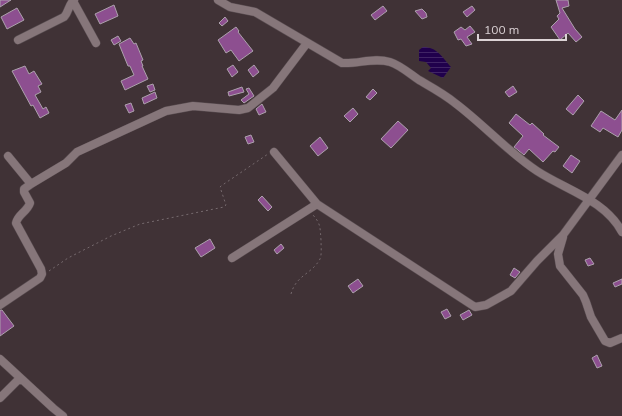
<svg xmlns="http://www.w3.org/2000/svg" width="622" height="416" font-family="Mulish,sans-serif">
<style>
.water{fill:url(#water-rules)}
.building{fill:#8d4f90;stroke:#aca1ac}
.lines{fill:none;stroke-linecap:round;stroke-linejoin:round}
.minor-casing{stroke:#5a4e52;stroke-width:9}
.path{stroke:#766a6e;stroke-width:1;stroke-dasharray:2 3;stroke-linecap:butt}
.minor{stroke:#86767a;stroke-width:8}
</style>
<defs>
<pattern id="water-rules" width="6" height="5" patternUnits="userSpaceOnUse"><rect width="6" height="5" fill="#20004c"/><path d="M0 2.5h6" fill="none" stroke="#402465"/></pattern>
</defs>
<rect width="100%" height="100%" fill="#403236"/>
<path class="water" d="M423,47C437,47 442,57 451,67L443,78L428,71L431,68L426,62L419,61V50Z"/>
<path class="building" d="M0,0H11L0,7Z
M556,0H568L569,6L562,8L575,29L582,37L576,42L568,33L560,40L551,27L559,19L557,16L560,13Z
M114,5L118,16L100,24L95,14Z
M383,6L387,11L375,20L371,15Z
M472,6L475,10L467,17L463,12Z
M17,8L24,20L7,29L1,17Z
M422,9L426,13L427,17L422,19L415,11Z
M225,17L228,21L222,26L219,23Z
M470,26L475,32L467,37L472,44L466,46L461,39L458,40L454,32L461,27L465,30Z
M236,27L239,31L238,32L253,51L239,61L231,50L226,53L218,40Z
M118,36L121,41L114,45L111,40Z
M130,38L134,44L136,43L143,60L141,61L143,66H142L148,79L125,90L121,81L134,75L130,66H128L119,44Z
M233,65L238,72L232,77L227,69Z
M254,65L259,72L253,77L248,70Z
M25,66L29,74L34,71L42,84L38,86L41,92L35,95L43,109L46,107L49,113L40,118L33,105L31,106L12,71Z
M153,84L155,90L150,92L147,86Z
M513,86L517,92L509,97L505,92Z
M242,87L244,92L229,96L228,92Z
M249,88L254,96L244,103L241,100L249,94L246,89Z
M373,89L377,93L370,100L366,97Z
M155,92L157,98L144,104L142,98Z
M578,95L584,101L573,115L566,109Z
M131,103L134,111L129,113L125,105Z
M262,104L266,112L259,115L256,109Z
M353,108L358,114L350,122L344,116Z
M622,110V130L618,137L603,128L600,132L591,126L601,111L615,120Z
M516,114L530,125L532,123L544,134L543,135L559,147L555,152L553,151L543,162L529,149L524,155L514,147L523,136L509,123Z
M398,121L408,130L391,148L381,139Z
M251,135L254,142L248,144L245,137Z
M320,137L328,148L318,156L310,146Z
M571,155L580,161L572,173L563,166Z
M262,196L272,207L268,211L258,200Z
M210,239L215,248L201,257L195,248Z
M281,244L284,248L277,254L274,250Z
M590,258L594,264L588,266L585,260Z
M514,268L520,272L515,278L510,275Z
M358,279L363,286L353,293L348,286Z
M622,279V284L615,287L613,283Z
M447,309L451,316L445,319L441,312Z
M0,310H2L14,326L0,336Z
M469,310L472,315L463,320L460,315Z
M597,355L602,366L597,368L592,358Z"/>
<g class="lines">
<g class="minor-casing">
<path id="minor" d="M218,0L230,7L255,12L342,63C359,64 374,57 390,62C400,65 410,74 419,80C431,87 444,94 455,103C483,124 507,151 537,171C566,190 605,200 622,232
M73,1L96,43
M18,40L64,17C69,12 68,5 74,0
M274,152L317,204L475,307L486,305L511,291L537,261L563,235L622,155
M31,184L66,163L77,152L166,111L193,106L239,110L248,108L273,88L307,43
M563,237L558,254L560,266L583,295L586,302L591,317L605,341L610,343L622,338
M232,258L317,204
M0,305L40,278L42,274L41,269L16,223C18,214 27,212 30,203L24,192V189L31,184L8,156
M0,359L53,408L63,416
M0,398L20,378"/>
</g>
<path class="path" d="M49,271L68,258L111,236L140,224L224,207L226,205L220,187L221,186L268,154
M291,294C296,275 312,274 320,259C322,254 321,246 321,240C320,228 321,224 313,215"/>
<use href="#minor" class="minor"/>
</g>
<path d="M478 34v6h88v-6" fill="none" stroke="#dcd3d6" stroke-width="2"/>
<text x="484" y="34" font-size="12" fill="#dcd3d6" stroke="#403236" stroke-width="3" paint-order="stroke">100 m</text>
</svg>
